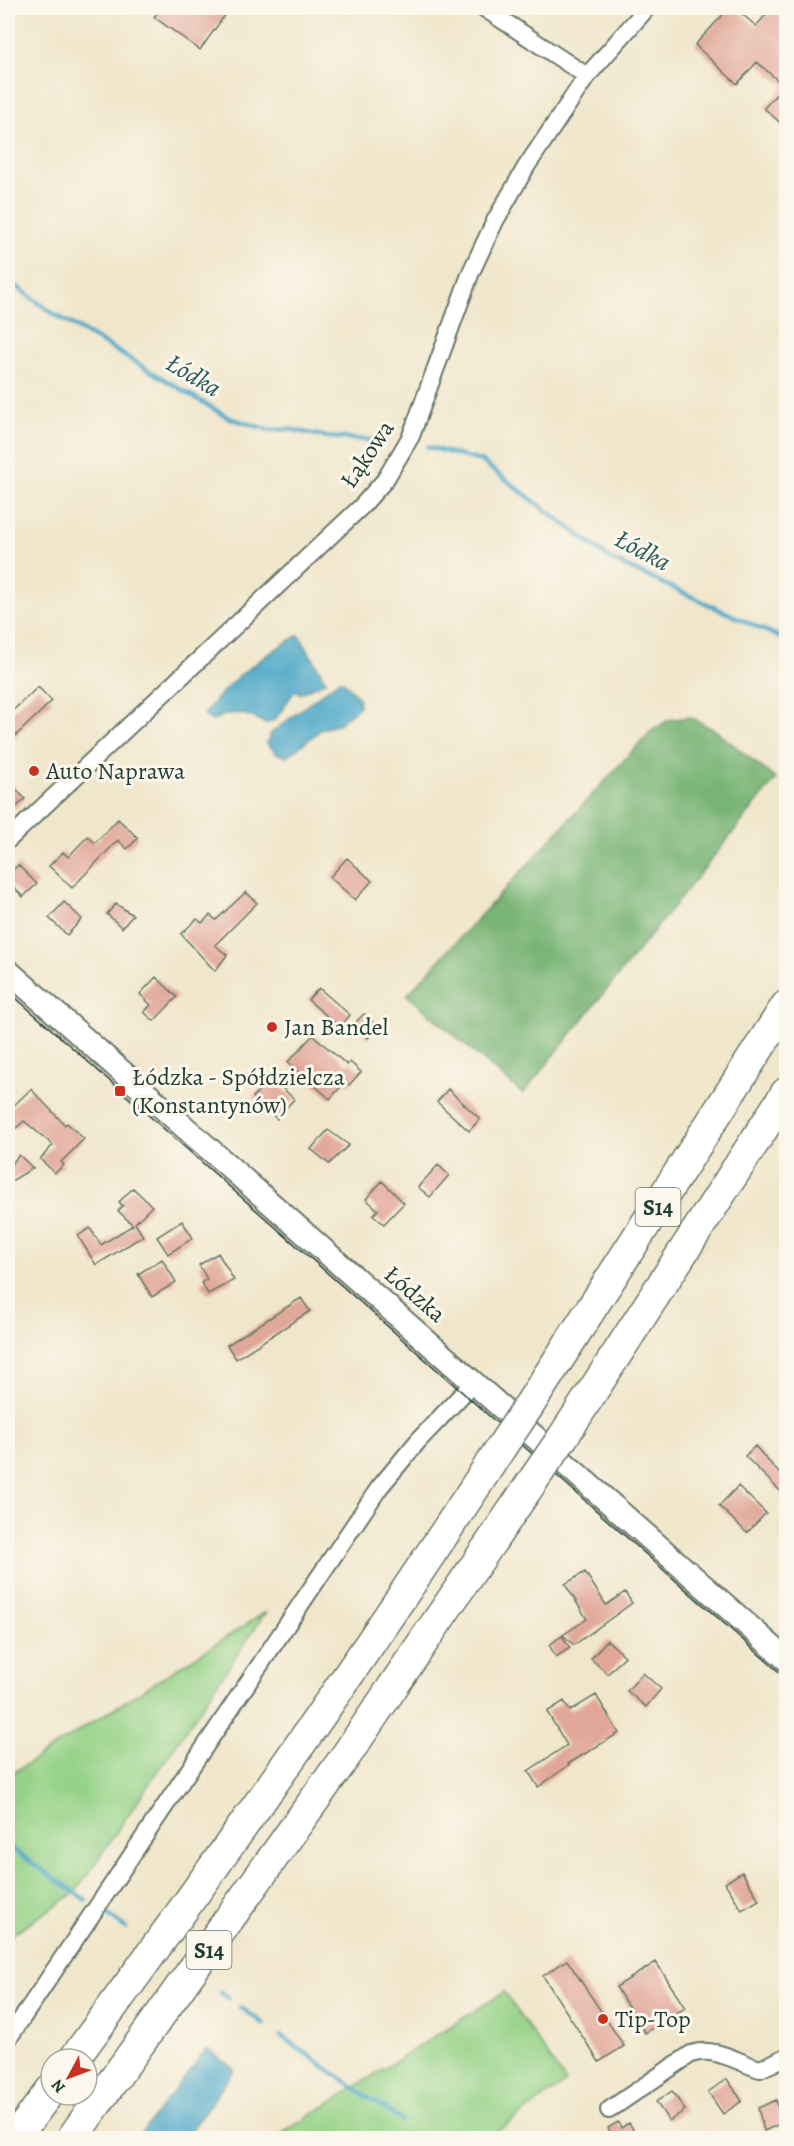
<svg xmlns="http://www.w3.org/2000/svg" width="794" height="2146" font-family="Alegreya,serif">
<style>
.green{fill:#95d287;stroke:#5a885e;stroke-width:1.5}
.forest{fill:#78b474;stroke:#4c7854;stroke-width:1.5}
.water{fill:#48a6c7;stroke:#34727e;stroke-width:1.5}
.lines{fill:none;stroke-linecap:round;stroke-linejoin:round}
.stream{stroke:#48a6c7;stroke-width:4.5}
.building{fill:#e1a799}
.minor-casing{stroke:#687869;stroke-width:20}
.secondary-casing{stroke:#687869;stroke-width:26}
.motorway-casing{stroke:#687869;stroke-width:33}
.minor{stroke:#fff;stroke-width:16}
.secondary{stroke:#fff;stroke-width:22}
.motorway{stroke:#fff;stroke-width:30}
.tram{stroke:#1f3d34;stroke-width:1.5}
.motorway-bridge-casing{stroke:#687869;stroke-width:33;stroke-linecap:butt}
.motorway-bridge{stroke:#fff;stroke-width:30}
.poi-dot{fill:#c8321e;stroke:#fbf7ec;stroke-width:2}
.labels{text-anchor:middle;stroke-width:6;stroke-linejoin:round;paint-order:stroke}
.shield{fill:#fbf7ec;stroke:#61756b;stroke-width:1.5}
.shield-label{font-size:22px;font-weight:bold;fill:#1f3d34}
.street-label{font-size:24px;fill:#1f3d34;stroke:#fbf7ec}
.poi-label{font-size:24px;fill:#1f3d34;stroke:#fbf7ec;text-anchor:start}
.water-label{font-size:26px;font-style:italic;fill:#2b5c60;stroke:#fbf7ec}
</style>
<rect width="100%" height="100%" fill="#fbf7ec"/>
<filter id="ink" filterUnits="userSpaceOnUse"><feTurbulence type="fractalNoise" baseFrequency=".0167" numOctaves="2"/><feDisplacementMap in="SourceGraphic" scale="12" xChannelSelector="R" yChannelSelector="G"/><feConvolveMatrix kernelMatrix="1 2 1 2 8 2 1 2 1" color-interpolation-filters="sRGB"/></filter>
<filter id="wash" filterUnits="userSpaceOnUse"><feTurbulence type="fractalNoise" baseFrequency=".008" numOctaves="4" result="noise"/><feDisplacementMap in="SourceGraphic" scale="24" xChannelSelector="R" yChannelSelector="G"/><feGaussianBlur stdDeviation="1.35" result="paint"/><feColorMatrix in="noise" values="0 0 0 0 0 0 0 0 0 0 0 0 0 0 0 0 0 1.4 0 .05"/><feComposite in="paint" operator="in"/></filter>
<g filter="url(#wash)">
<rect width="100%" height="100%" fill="#f0e6cb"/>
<path class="green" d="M266,1612L75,1893L8,1937V1776Z
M504,1992L566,2082L488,2138H275Z"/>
<path class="forest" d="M690,717L715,730L776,779L523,1094L407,995L650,732L668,720Z"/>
<path class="water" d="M299,635L326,681L301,693L294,692L275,720L266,724C246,712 233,709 212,721L204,715C226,681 264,655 299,635Z
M339,680L343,681L359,698V707L337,725L322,729L287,757L276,753L267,743L270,734Z
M207,2049L234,2069L233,2072L186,2138H137Z"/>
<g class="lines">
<path class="stream" d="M8,280L51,312L229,418L270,430L289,429L327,437L384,441
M428,447L481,461L612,560L786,640
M8,1846L86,1900
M107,1914L126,1928
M221,1993L228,1998
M240,2007L264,2024
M281,2036L402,2121"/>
</g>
<g id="blocks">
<path class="building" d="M161,8H230L200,50L154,17Z
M729,8H735L756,26L772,8H786V128L764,108L784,86L757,62L737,84L695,45Z
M38,687L52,701L8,743V715Z
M8,780L25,799L15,808L8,800Z
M118,819L138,838L127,849L118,840L72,888L49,866L63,852L68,857L88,836L95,843Z
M347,858L372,881L355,900L330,877Z
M18,865L37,884L23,897L8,881V875Z
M246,892L257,903L215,945L227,955L215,971L181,934L197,919L202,923L210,915L216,920Z
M64,902L82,919L67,935L49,918Z
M116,904L133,915L122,928L107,914Z
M156,977L177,997L154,1021L144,1012L151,1005L140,994Z
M319,988L350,1015L340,1027L308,1000Z
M364,1014L378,1027L368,1038L353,1025Z
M313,1035L347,1065L350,1062L361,1072L349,1085L345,1082L330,1099L288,1062Z
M271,1077L294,1099L277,1119L253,1097Z
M31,1089L65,1125L67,1123L84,1139L61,1162L64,1165L55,1173L40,1159L53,1145L24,1121L15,1129L8,1121V1111Z
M448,1089L480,1119L469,1131L437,1102Z
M328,1130L349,1145L329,1164L311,1149Z
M19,1155L33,1168L8,1183V1168Z
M438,1165L449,1175L430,1197L418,1187Z
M382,1181L404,1203L384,1224L373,1215L378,1210L366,1199Z
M133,1188L152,1206L135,1223L143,1236L96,1265L78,1236L90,1228L101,1245L133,1225L118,1211L123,1206L119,1202Z
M182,1221L193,1238L168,1254L157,1237Z
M218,1253L234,1280L208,1294L201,1283L207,1279L199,1265Z
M162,1259L176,1282L152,1297L138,1274Z
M301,1298L310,1311L236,1359L227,1345Z
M755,1446L779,1473L786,1466V1497L745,1456Z
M738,1486L766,1513L747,1533L719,1506Z
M585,1572L606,1605L625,1592L632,1603L574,1645L563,1635L587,1619L565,1584Z
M562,1636L570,1648L556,1657L549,1645Z
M607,1640L625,1656L608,1674L591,1659Z
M643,1673L661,1689L646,1707L627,1691Z
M596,1695L619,1733L568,1764L569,1765L538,1787L528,1771L567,1745L547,1712L564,1701L570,1711Z
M742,1872L759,1900L742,1910L725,1883Z
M567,1960L624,2046L599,2062L543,1976Z
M656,1962L685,2008L645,2033L616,1987Z
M727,2079L742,2101L723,2114L708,2092Z
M672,2091L685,2110L669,2121L656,2102Z
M776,2100L782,2123L764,2131L758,2108Z
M618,2122L621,2128L629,2123L639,2139H603L611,2134L608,2128Z"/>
</g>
</g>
<g filter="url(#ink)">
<use href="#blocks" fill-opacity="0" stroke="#687869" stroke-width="1.5"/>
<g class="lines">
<g class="minor-casing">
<path id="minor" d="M484,8L587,76
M8,840L361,507L385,480L411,436L471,272L495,221L526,167L587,76L647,8
M8,2039L379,1488L418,1441L474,1382
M609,2110L691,2054C715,2046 737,2062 760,2069L786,2057"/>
</g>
<g class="secondary-casing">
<path id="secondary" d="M8,971L786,1659"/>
</g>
<g class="motorway-casing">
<path id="motorway" d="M528,1407L786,1006
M563,1437L786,1093
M74,2059C221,1860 365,1656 500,1449
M15,2138L51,2090
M72,2138L343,1760L534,1479"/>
</g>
<use href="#minor" class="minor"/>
<use href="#secondary" class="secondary"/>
<use href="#motorway" class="motorway"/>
<path class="tram" d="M8,991L786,1678"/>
<g class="motorway-bridge-casing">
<path id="motorway-bridge" d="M500,1449L528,1407
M534,1479L563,1437"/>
</g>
<use href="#motorway-bridge" class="motorway-bridge"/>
</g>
</g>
<g class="poi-dot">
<circle cx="34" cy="771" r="6"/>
<circle cx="272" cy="1027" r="6"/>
<rect x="114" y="1085" width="12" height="12" rx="3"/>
<circle cx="603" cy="2019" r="6"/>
</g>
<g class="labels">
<g class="shield">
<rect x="635.5" y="1188" width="45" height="38" rx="4.5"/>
<rect x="186.5" y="1931" width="45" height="38" rx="4.5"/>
</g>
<g class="shield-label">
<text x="658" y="1215">S14</text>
<text x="209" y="1958">S14</text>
</g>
<g class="street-label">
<text transform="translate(367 454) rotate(-56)" y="8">Łąkowa</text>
<text transform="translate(415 1294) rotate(41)" y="8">Łódzka</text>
</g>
<g class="poi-label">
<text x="46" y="779">Auto Naprawa</text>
<text x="284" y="1035">Jan Bandel</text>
<text x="132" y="1085">Łódzka - Spółdzielcza<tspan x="132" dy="28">(Konstantynów)</tspan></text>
<text x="615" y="2027">Tip-Top</text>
</g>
<g class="water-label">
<text transform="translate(194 375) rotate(31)" y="9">Łódka</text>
<text transform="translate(643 550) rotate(28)" y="9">Łódka</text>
</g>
</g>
<rect width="794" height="2146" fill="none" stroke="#fbf7ec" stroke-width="30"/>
<g transform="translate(69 2077) rotate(229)"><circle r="28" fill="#fbf7ec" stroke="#a3ada2" stroke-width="1.5"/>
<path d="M0-4.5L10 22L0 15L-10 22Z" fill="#c8321e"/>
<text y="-9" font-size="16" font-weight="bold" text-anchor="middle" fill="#1f3d34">N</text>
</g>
</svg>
